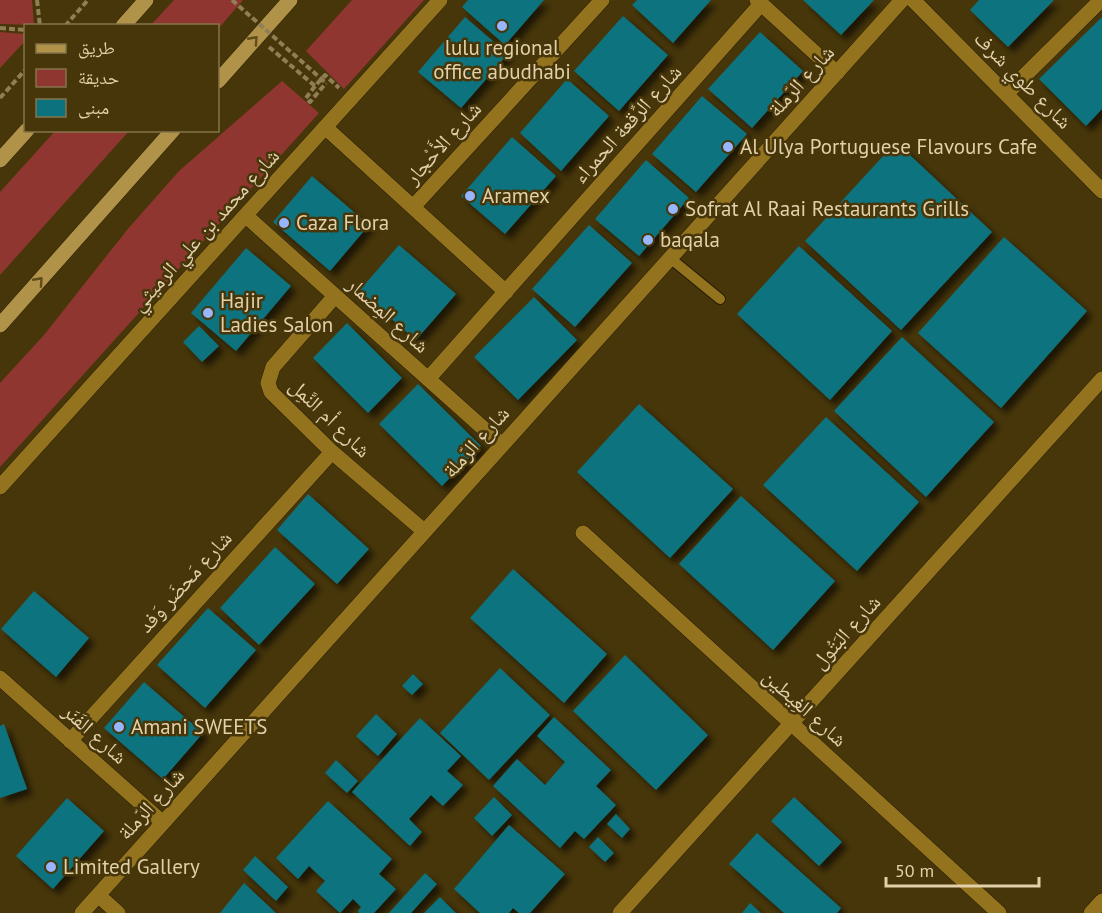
<svg xmlns="http://www.w3.org/2000/svg" width="1102" height="913" font-family="'PT Sans','Noto Naskh Arabic',sans-serif">
<style>
.green{fill:#903630}
.building{fill:#0c737e;filter:url(#shadow)}
.lines{fill:none;stroke-linecap:round;stroke-linejoin:round}
.service-casing{stroke:#291f05;stroke-width:12}
.minor-casing{stroke:#291f05;stroke-width:16}
.primary-casing{stroke:#291f05;stroke-width:16}
.path{stroke:#907f56;stroke-width:4;stroke-dasharray:6 3;stroke-linecap:butt}
.service{stroke:#94731f;stroke-width:10}
.minor{stroke:#94731f;stroke-width:15}
.primary{stroke:#b09248;stroke-width:15}
.path-bridge{stroke:#907f56;stroke-width:4;stroke-dasharray:6 3;stroke-linecap:butt}
.oneway{stroke:#614d1a}
.poi-dot{fill:#98b6fd;stroke:#47360a;stroke-width:2}
.labels{text-anchor:middle;stroke-width:5;stroke-linejoin:round;paint-order:stroke}
.poi-label{font-size:21px;fill:#e1d0aa;stroke:#47360a;text-anchor:start}
.street-label{font-size:21px;fill:#e1d0aa;stroke:#47360a}
</style>
<defs>
<filter id="shadow"><feDropShadow dx="5.5" dy="5.5" stdDeviation="3" flood-color="#0009"/></filter>
</defs>
<rect width="100%" height="100%" fill="#47360a"/>
<path class="green" d="M0,0H32L34,25L0,24Z
M174,0H243L218,29V26L151,25Z
M352,0H424L344,89L306,51Z
M0,32L25,34L26,40L0,68Z
M282,81L319,113L0,467V383L44,335L127,230L179,171Z
M56,130L129,131L0,275V192Z"/>
<path class="building" d="M468,0H544L505,45L462,7Z
M637,0H711L673,43L632,5Z
M803,0H874L841,35Z
M979,0H1054L1008,47L970,10Z
M623,16L668,55L619,111L574,71Z
M465,17L508,54L461,108L418,72Z
M1102,17V109L1086,126L1039,79Z
M760,32L803,71L752,128L708,89Z
M567,79L609,116L561,171L520,133Z
M702,96L747,134L696,192L652,154Z
M512,137L556,176L505,234L461,196Z
M896,142L992,232L901,330L805,241Z
M646,160L689,198L639,256L595,219Z
M312,176L369,225L330,271L273,222Z
M589,225L632,263L575,327L532,289Z
M1004,237L1087,311L1001,408L918,333Z
M399,245L456,294L416,340L359,291Z
M799,246L892,331L830,400L737,314Z
M246,248L291,286L236,351L191,313Z
M534,297L577,340L518,400L474,357Z
M347,323L402,378L368,413L313,358Z
M199,326L219,346L202,362L183,342Z
M902,337L994,422L926,497L834,411Z
M418,384L481,446L442,486L379,424Z
M639,404L733,489L670,558L577,472Z
M826,417L919,502L857,571L763,485Z
M308,494L369,549L337,584L277,530Z
M741,496L835,581L773,650L679,564Z
M275,547L315,584L259,645L220,608Z
M513,569L607,654L564,703L470,618Z
M34,591L89,638L56,677L1,629Z
M208,608L256,650L205,708L157,665Z
M625,655L708,735L656,790L573,711Z
M500,668L550,715L489,780L440,733Z
M413,674L423,684L412,695L402,686Z
M144,682L203,733L163,779L104,728Z
M376,714L397,734L378,756L356,736Z
M554,717L611,770L596,786L616,805L584,839L575,831L560,848L493,786L517,759L545,785L565,762L537,736Z
M420,718L461,756L447,771L463,785L443,806L431,795L409,819L422,832L410,846L352,792Z
M4,724L27,789L0,798V726Z
M336,760L358,781L347,793L325,773Z
M494,797L512,815L492,836L474,818Z
M794,797L842,842L819,866L771,821Z
M67,798L104,831L53,889L16,856Z
M328,801L392,859L379,874L396,889L374,913H359L358,911L361,907L353,899L340,913L316,891L325,881L309,866L298,879L276,858Z
M616,814L630,829L622,838L607,824Z
M509,825L565,874L530,913H519L513,908L509,913H480L454,889Z
M757,833L841,908L837,913H784L729,864Z
M598,837L614,853L605,862L589,847Z
M255,856L288,887L276,901L243,870Z
M425,873L437,884L411,913H389Z
M244,883L276,913H220Z
M440,897L456,913H424Z
M750,903L761,913H742Z"/>
<g class="lines">
<g class="service-casing">
<path id="service" d="M670,258L720,299"/>
</g>
<g class="minor-casing">
<path id="minor" d="M757,0L837,73
M913,0L1102,191
M1007,93L1101,0
M325,127L506,292
M413,207L602,0
M246,216L502,445
M335,296L273,367L268,383L271,392L332,452L424,531
M428,379L761,4
M0,487L440,0
M583,533L999,913
M0,678L162,822
M70,741L332,452
M98,895L118,913
M82,913L902,0
M620,913L1102,379
M1091,913L1102,901"/>
</g>
<g class="primary-casing">
<path id="primary" d="M123,26L146,0
M218,81L290,0
M0,160L27,130
M0,325L173,130"/>
</g>
<path class="path" d="M37,0L40,26
M65,26L88,0
M0,28L26,30
M269,47L315,86L325,75L339,88
M315,86L306,98L310,102L326,83
M0,98L26,69"/>
<use href="#service" class="service"/>
<use href="#minor" class="minor"/>
<use href="#primary" class="primary"/>
<path class="path-bridge" d="M232,0L326,83"/>
</g>
<defs><path id="oneway-chevron" d="M-2-3.5L2.5 0L-2 3.5" fill="none" stroke-width="1.6" stroke-linecap="round" stroke-linejoin="round" transform="scale(1.5)"/></defs>
<g class="oneway">
<use href="#oneway-chevron" transform="translate(254 40) rotate(-48)"/>
<use href="#oneway-chevron" transform="translate(39 281) rotate(-48)"/>
</g>
<g class="poi-dot">
<circle cx="502" cy="26" r="6"/>
<circle cx="728" cy="147" r="6"/>
<circle cx="470" cy="196" r="6"/>
<circle cx="673" cy="209" r="6"/>
<circle cx="284" cy="223" r="6"/>
<circle cx="648" cy="240" r="6"/>
<circle cx="208" cy="313" r="6"/>
<circle cx="119" cy="727" r="6"/>
<circle cx="51" cy="867" r="6"/>
</g>
<g class="labels">
<g class="poi-label">
<text x="502" y="55" text-anchor="middle">lulu regional<tspan x="502" dy="24">office abudhabi</tspan></text>
<text x="740" y="154">Al Ulya Portuguese Flavours Cafe</text>
<text x="482" y="203">Aramex</text>
<text x="685" y="216">Sofrat Al Raai Restaurants Grills</text>
<text x="296" y="230">Caza Flora</text>
<text x="660" y="247">baqala</text>
<text x="220" y="308">Hajir<tspan x="220" dy="24">Ladies Salon</tspan></text>
<text x="131" y="734">Amani SWEETS</text>
<text x="63" y="874">Limited Gallery</text>
</g>
<g class="street-label">
<text transform="translate(1023 80) rotate(45)" y="7">شارع طوي شرف</text>
<text transform="translate(801 81) rotate(-48)" y="7">شارع الرّملة</text>
<text transform="translate(627 124) rotate(-48)" y="7">شارع الرِّقعة الحمراء</text>
<text transform="translate(443 143) rotate(-48)" y="7">شارع الأَحْجار</text>
<text transform="translate(205 230) rotate(-48)" y="7">شارع محمد بن علي الرميثي</text>
<text transform="translate(388 315) rotate(42)" y="7">شارع المِضمار</text>
<text transform="translate(330 418) rotate(44)" y="7">شارع أم النَّمِل</text>
<text transform="translate(476 442) rotate(-48)" y="7">شارع الرّملة</text>
<text transform="translate(185 582) rotate(-48)" y="7">شارع مَحضَر وَفد</text>
<text transform="translate(846 632) rotate(-48)" y="7">شارع البَتُول</text>
<text transform="translate(805 708) rotate(42)" y="7">شارع الغِيطين</text>
<text transform="translate(95 734) rotate(42)" y="7">شارع الفَنَر</text>
<text transform="translate(151 804) rotate(-48)" y="7">شارع الرّملة</text>
</g>
</g>
<rect x="24" y="24" width="195" height="108" fill="#47360a" stroke="#85744a" stroke-width="1.5"/>
<rect x="36" y="44" width="30" height="9" fill="#b09248" stroke="#85744a" stroke-width="1.5"/>
<text x="78" y="54" font-size="18" fill="#e1d0aa">طريق</text>
<rect x="36" y="69" width="30" height="18" fill="#903630" stroke="#85744a" stroke-width="1.5"/>
<text x="78" y="84" font-size="18" fill="#e1d0aa">حديقة</text>
<rect x="36" y="99" width="30" height="18" fill="#0c737e" stroke="#85744a" stroke-width="1.5"/>
<text x="78" y="114" font-size="18" fill="#e1d0aa">مبنى</text>
<path d="M886 877v9h153v-9" fill="none" stroke="#e1d0aa" stroke-width="3"/>
<text x="895" y="877" font-size="18" fill="#e1d0aa" stroke="#47360a" stroke-width="4.5" paint-order="stroke">50 m</text>
</svg>
